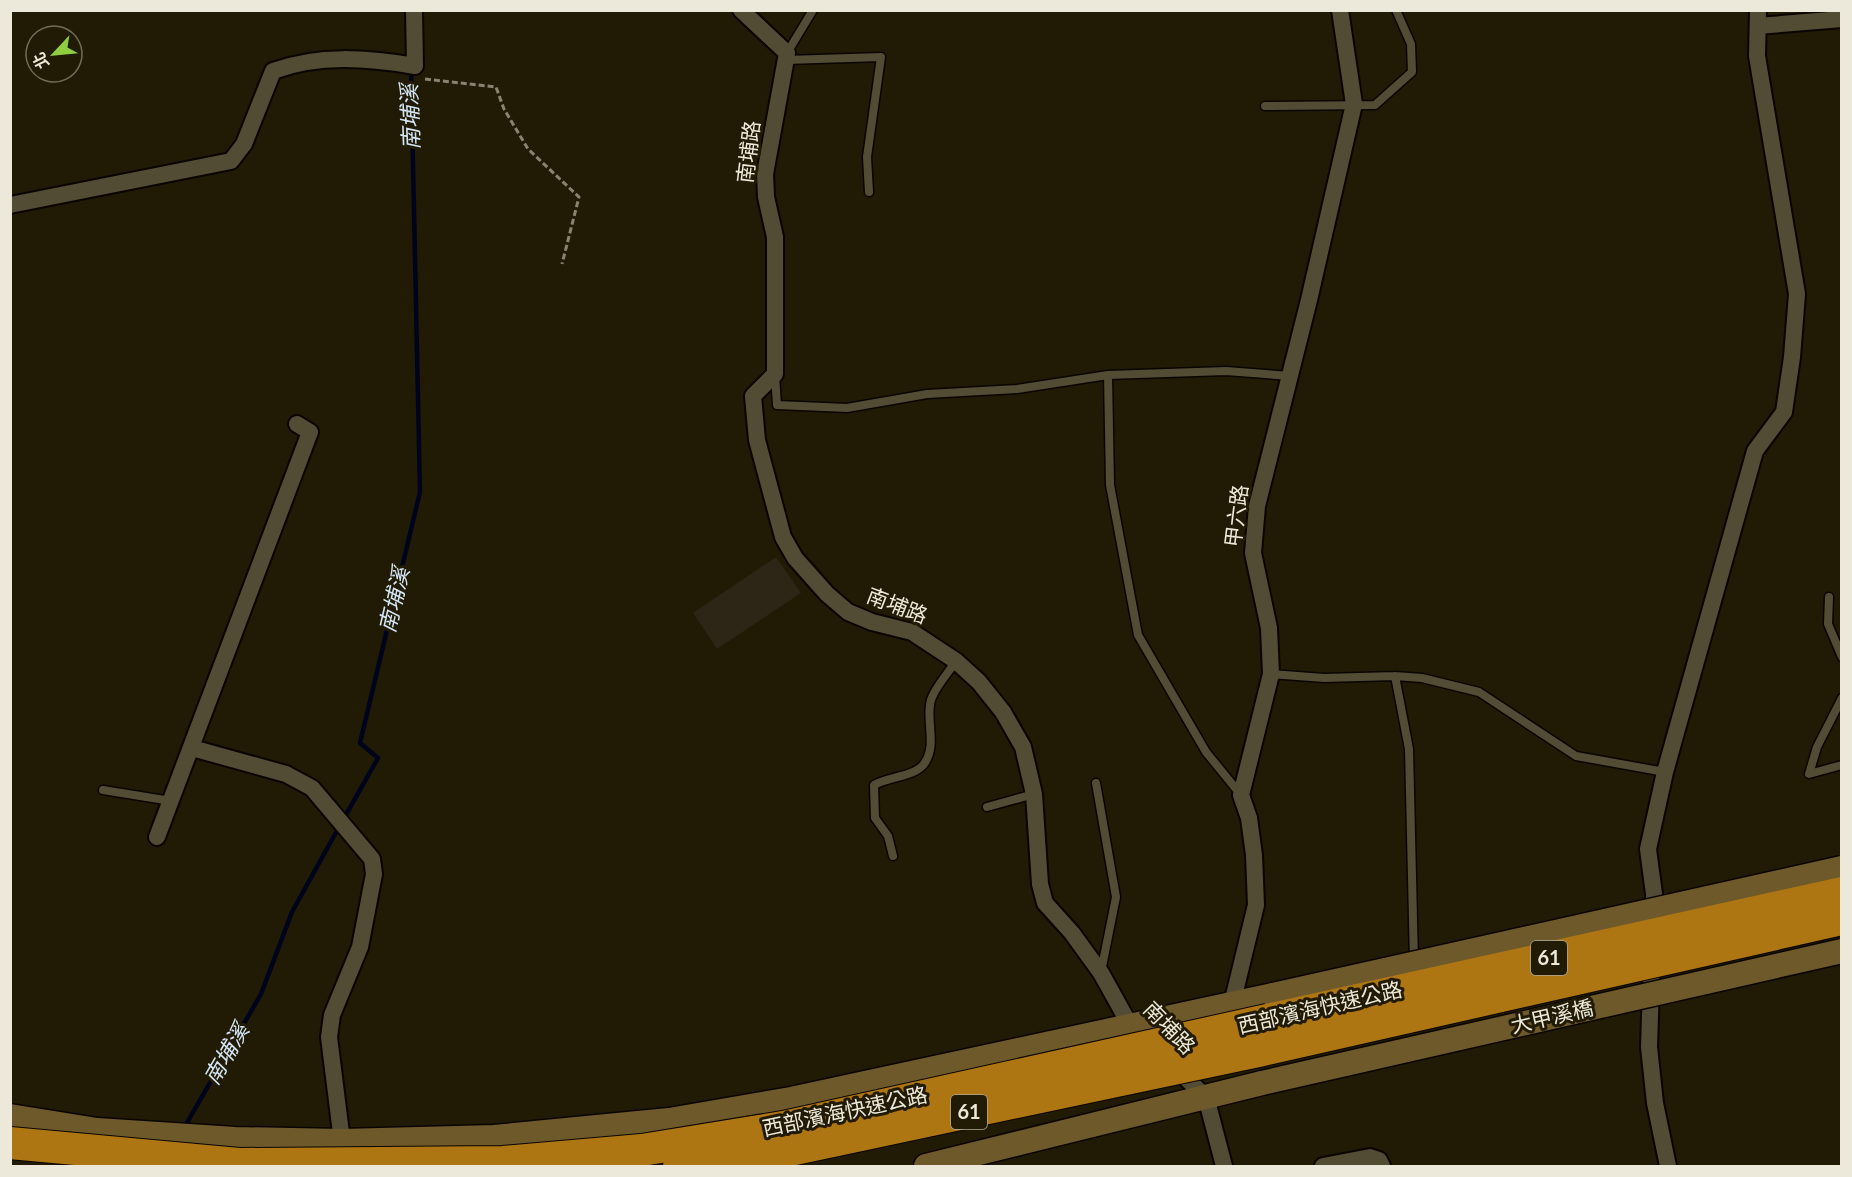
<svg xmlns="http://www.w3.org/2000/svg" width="1852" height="1177" font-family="Lato,'Noto Sans TC',sans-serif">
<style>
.industrial{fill:#2d2515}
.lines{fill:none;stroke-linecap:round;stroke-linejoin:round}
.stream{stroke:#00031c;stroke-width:4.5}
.lane-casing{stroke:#0a0500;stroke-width:11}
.street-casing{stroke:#0a0500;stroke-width:20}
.secondary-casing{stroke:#0a0500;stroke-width:27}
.path{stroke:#898472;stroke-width:3;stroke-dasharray:6 3;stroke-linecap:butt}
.lane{stroke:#524c34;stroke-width:8}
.street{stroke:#524c34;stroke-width:16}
.secondary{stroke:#6e592a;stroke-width:24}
.secondary-bridge-casing{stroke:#0a0500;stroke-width:27;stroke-linecap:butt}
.highway-bridge-casing{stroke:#0a0500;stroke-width:34;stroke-linecap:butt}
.secondary-bridge{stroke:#6e592a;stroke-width:24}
.highway-bridge{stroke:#ae7613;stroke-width:32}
.labels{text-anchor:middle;stroke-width:6;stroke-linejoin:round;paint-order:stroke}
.shield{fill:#211b05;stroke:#afaa9a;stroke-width:1.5}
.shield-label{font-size:20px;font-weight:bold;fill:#ece8da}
.street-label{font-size:21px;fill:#ece8da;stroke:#211b05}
.water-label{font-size:22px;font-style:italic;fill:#d4e5f5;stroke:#211b05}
</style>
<rect width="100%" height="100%" fill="#211b05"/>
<path class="industrial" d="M776,557L801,593L717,649L693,613Z"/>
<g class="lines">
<path class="stream" d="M343,820L378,758L360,743L420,492L411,70
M184,1128L261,994L292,912L339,827"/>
<g class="lane-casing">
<path id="lane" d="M787,53L813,10
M786,60L881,57L867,157L869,192
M1265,106L1375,105L1412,72L1411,44L1396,10
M775,375L777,405L847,408L927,394L1017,389L1108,375L1226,371L1290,376
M1108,375L1110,485L1138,635L1206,752L1241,795
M1829,597L1828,624L1842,657
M1271,674L1324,678L1395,676L1422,678L1479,692L1576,756L1665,772
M1395,676L1409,749L1414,962
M1842,698L1817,747L1809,774L1842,765
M1096,783L1116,897L1101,972
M103,790L171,801
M987,807L1034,794
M893,856L888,836L875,818L874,785C890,776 914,777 924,764C938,745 925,720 931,700C935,687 949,672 956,661"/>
</g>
<g class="street-casing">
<path id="street" d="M741,10L787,53L765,174L766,197L775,237V374L753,396L757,440L783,537L795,558L827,594L848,612L872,622L912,632L956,661L979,682L1003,712L1023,747L1034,794L1040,884L1045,903L1072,933L1101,973L1131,1027L1138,1033
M1758,26L1842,19
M10,205L231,161L244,144L273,71C319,54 367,58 415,66L414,10
M192,748L286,774L312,788L372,859L374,874L360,947L332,1015L329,1037L342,1141
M157,837L310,432L297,424
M1654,918V894L1648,849L1665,772L1755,451L1784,412L1792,357L1797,294L1757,56L1758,10
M1652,956L1649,1047L1655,1103L1668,1166
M1230,1012L1256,905L1254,855L1249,818L1241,795L1271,674L1269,628L1253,553L1257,506L1309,300L1354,104L1340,10
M1174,1067L1206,1097L1224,1166
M1323,1166L1370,1157L1379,1160L1382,1166"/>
</g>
<g class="secondary-casing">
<path id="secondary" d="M10,1116L97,1130L235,1139L342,1141L494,1137L669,1120L791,1099L1273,995
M926,1166L1262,1083"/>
</g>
<path class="path" d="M425,79L496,87L504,109L528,149L579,197L562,264"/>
<use href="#lane" class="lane"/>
<use href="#street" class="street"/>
<use href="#secondary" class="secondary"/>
<g class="secondary-bridge-casing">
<path id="secondary-bridge" d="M1273,995L1842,868
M1262,1083L1842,951"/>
</g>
<g class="highway-bridge-casing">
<path id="highway-bridge" d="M10,1143L239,1164L503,1162L642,1150L783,1127L1842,893
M679,1166L785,1151L1258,1051L1842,919"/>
</g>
<use href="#secondary-bridge" class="secondary-bridge"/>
<use href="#highway-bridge" class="highway-bridge"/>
</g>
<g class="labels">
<g class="shield">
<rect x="1531" y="941" width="36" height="34" rx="4.5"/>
<rect x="951" y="1095" width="36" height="34" rx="4.5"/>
</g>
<g class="shield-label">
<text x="1549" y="965">61</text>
<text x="969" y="1119">61</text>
</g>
<g class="street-label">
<text transform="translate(749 152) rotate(-83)" y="7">南埔路</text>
<text transform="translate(1237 516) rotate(-83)" y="7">甲六路</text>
<text transform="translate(897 606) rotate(21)" y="7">南埔路</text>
<text transform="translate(1320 1008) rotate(-13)" y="7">西部濱海快速公路</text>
<text transform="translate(1552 1017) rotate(-13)" y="7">大甲溪橋</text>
<text transform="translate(1169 1028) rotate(46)" y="7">南埔路</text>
<text transform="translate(845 1112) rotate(-12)" y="7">西部濱海快速公路</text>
</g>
<g class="water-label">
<text transform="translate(410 117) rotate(-92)" y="8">南埔溪</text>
<text transform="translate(394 600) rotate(-77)" y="8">南埔溪</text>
<text transform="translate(226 1054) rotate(-60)" y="8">南埔溪</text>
</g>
</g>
<rect width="1852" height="1177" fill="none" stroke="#ece8da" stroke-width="24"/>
<g transform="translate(54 54) rotate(244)"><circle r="28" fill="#211b05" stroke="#726d5a" stroke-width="1.5"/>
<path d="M0-4.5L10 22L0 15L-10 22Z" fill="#8fcd42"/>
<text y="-9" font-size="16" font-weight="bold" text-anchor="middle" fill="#ece8da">北</text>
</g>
</svg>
